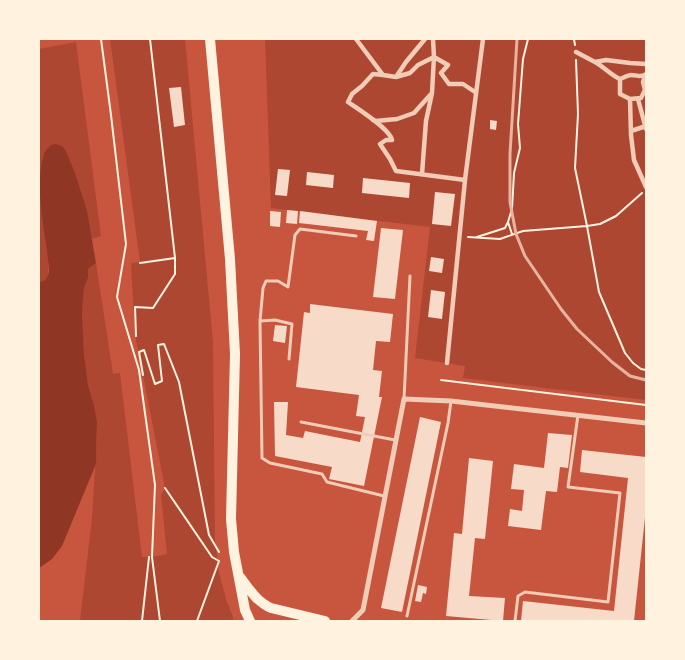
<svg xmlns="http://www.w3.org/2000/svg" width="685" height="660" font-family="'Exo 2',sans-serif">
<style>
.green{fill:#ae4732}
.water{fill:#8f3625}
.building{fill:#f7dbc8}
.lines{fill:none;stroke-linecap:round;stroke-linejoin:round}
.path{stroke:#fff3e0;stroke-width:2}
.service{stroke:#f1ccb7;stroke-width:3}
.pedestrian{stroke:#f1ccb7;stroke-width:4.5}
.minor{stroke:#f1ccb7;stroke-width:5}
.secondary{stroke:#fff3e0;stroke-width:10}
.rail{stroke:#e9b49f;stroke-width:3}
</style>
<rect width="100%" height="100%" fill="#c8553d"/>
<path class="green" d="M110,39H185L213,342L215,540L219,573L227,602L233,617V621H80L92,518L97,440V422L94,405L88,385L84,353L82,312L84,288L88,278V269L96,263L113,374L120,373L142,557H152L167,554L161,495L165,488L136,340V336H135L131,263L140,262Z
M265,39H646V400L463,378L465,366L415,358L430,227L271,208Z
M76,42L101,236L92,239C86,208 78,180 66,151L48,263V276L42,282H39V49Z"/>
<path class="water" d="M56,144L62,146L66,151L75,173L87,211L96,263L88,269V278L84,288L82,312L84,353L88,385L94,405L97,422L96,464L62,546L52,559L39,568V282C46,281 48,277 49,271C47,235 33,189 44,154C45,151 48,148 51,145Z"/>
<path class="building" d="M181,87L185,125L174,127L169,88Z
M490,120L497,121L496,130L490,129Z
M278,169L290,170L287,196L275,195Z
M307,172L334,175L333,188L306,185Z
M363,178L410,183L409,198L362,193Z
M435,192L455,194L451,226L432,224Z
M287,210L298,211L297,224L286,223Z
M270,211L281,212L280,227L270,226Z
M300,211L377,221L374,241L366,240L368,231L299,223Z
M381,228L403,230L395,299L373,297Z
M431,257L444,259L442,273L429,271Z
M431,290L445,292L442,319L428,317Z
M310,304L393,314L390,342L376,341L373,370L382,371L379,397H382L364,486L329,479L332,467L275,456L274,402H288L286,435L303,438L305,431L360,442L365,417L356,416L359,395L296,387L304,312L310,313Z
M275,325L287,326L285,343L273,341Z
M420,417L441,422L402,612L381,608Z
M548,433L572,435L568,468L560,467L557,492L546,491L541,530L508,526L510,509L522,511L524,490L511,489L514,464L544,468Z
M582,450L646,457V508L634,621H521L523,601L614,611L628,478L580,472Z
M469,458L493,461L485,539L475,538L469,596L505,598L503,621L446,616L454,533L462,534Z
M418,585L427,587L426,594L423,593L421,602L415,601Z"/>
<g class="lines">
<path class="path" d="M101,39L111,115L126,244L117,297L139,370L155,485L152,557L160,621
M574,39L575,45
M576,60L578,114L575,168L587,226L600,224L616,216L642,193
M508,222L512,234
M468,237L500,239L523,231L587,226L599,292L625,353L633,363L641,369L646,370
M477,237L505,228L508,222L512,209L514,173L520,148L518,124L523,59L528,39
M140,263L175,258
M136,336L135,307L153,308L175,274V258L150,39
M143,375L139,352L144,350L155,384L162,381L158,345L164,344L179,382L209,535L219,552
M441,380L646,405
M165,488L212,557L219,561L197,621
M142,621L149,557"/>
<path class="service" d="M260,321L263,288L266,281H278L288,287L295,235L300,229L356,236
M289,359L292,324L275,320L260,321L262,458L270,463L322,474L327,482L384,496
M404,399L410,276
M301,422L395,440
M407,616L448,423L451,401
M515,621L518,596L525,592L608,602L620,493L568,487L578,415"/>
<path class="pedestrian" d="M356,39L383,75L396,77L410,73L418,65L434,57L448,65L441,73L449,84H463L475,92
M576,52L595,62L606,60L630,63L646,64
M595,62C604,67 611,75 620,79
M646,74C640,78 638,75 631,75C628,75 623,78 620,79V94L630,99L631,135L634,160L646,187
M383,75L373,74L362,86L352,94L348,102C358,109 390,129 392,140H386L380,144L390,159L396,171L465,180
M396,77L406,62L425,39
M630,99L641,98L645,90L643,82L645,75
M638,99L646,129
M373,120L376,121L397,119L414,113L431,94
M631,131L646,126
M422,174L426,121L432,93L434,57L433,39
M447,363L465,180L483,39"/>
<path class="minor" d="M352,621L363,610L404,399L451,401L646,423"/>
<path class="secondary" d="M210,39L230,259L235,354L231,519L234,552L245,610L250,621
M240,577C249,589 257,602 271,608L325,621"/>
<path class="rail" d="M517,39L510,154V202L516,234L525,256L561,309L577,329L612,362L630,376L646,380"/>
</g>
<rect width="685" height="660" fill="none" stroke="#fff3e0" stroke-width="80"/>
</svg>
